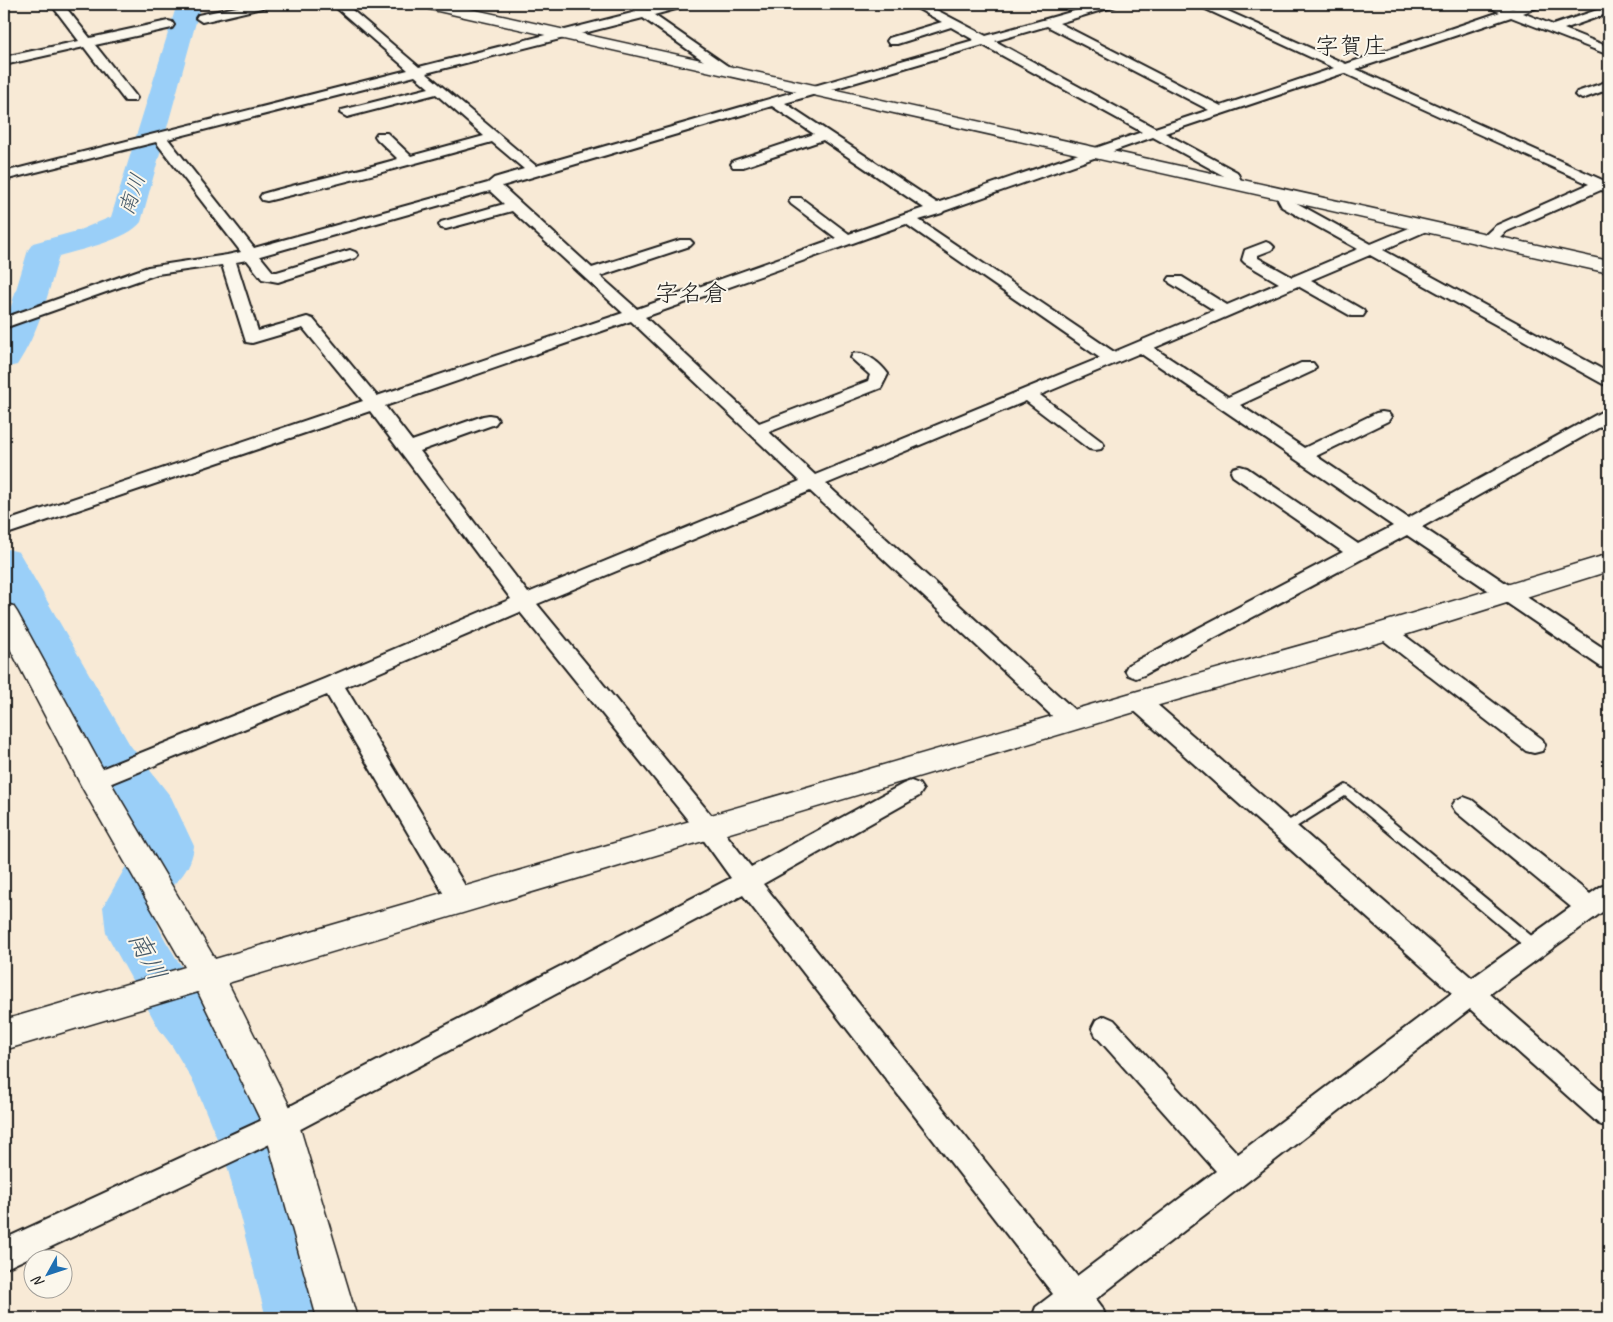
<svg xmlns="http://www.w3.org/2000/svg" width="1613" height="1322" font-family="Caveat,'Klee One',sans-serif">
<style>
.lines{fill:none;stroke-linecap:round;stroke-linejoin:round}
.river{fill:#9acff8;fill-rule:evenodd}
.service-casing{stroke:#1c1c1c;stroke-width:4}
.minor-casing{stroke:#1c1c1c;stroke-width:4}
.tertiary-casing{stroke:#1c1c1c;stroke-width:3}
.service{fill:#fbf7ec;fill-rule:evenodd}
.minor{fill:#fbf7ec;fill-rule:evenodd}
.tertiary{fill:#fbf7ec;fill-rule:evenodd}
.labels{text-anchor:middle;stroke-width:4;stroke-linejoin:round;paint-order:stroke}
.far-water-label{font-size:21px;font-style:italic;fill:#485b69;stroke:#fbf7ec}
.far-quarter-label{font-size:24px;fill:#1c1c1c;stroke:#fbf7ec}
.water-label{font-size:26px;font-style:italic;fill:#485b69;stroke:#fbf7ec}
</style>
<rect width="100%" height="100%" fill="#f8ead6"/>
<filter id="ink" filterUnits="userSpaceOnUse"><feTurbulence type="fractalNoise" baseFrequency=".02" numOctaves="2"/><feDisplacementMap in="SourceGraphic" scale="10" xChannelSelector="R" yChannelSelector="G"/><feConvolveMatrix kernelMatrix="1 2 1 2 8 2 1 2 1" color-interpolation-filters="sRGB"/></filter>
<g filter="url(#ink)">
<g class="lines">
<path class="river" d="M177,4H201L141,222C129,239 80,250 59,256C48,294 39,332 17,365L4,368V323L9,313L28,250L33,243L77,231L111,217Z
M4,548L19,552L130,745L171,797L194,846C193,857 188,869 181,877C173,886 156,897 156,910C155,928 168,943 176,958C196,989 218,1018 237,1050C256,1084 270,1122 285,1158L330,1318H266L225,1158L194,1083L172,1046L159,1029L106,933L103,907L125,868L143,849L144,846L132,820L96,771L4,600Z"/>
<g class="service-casing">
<path id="service" d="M1346,785L1350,787L1540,943L1542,947L1540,951L1535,953L1530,951L1345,796L1288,832L1284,834L1280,832L1278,829L1280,826Z"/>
</g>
<g class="minor-casing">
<path id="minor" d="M51,4H63L90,38L168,21L172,22L174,25L172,28L95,45L135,95L137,98L135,101H125L84,47L4,65V57L79,41Z
M251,4H272L270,6L202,22L196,18L198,15Z
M332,4H345L419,67L636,12L631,8L637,4L647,10L670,4H689L687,6L654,15L729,67L731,70L729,73H721L643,18L426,73L536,166L974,40L951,27L897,44H889L887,41L889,38L942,22L913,6L911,4H925L986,36L1099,4H1117L1115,6L1059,23L1221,106L1334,68L1199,6L1197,4H1212L1346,64L1500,12L1486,6L1484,4H1500L1512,8L1526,4H1543L1541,6L1523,13L1553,25L1609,6V13L1564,29L1609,47V55L1511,17L1356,69L1609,183V192L1601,190L1505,232C1498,239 1493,246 1483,243L1480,240L1495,226L1589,184L1344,73L1165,133L1237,172L1242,183L1240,186H1230L1226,177L1153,137L944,211L942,213L919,220L1114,352L1214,310L1170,283L1168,280L1170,277H1182L1227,305L1279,283L1245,263L1242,260L1245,250L1266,242L1271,244L1274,247L1271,250L1258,255V258L1292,277L1358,249L1282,207L1275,194L1277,191H1287L1293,201L1371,244L1421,223H1431L1433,226L1431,229L1383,250L1609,373V385L1603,384L1370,255L1311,280L1363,310L1365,313L1363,316H1351L1298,286L1154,348L1228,397L1301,363H1313L1316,367L1313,371L1240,405L1304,448L1376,413L1382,412L1388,413L1391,417L1388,421L1316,456L1408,518L1603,411L1609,410V422L1422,527L1609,652V669L1601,667L1407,535L1144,675L1136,678L1128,675L1125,670L1128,665L1343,552L1233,476L1231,472L1233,468L1240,466L1247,468L1358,544L1393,526L1140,353L1040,395L1101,441L1104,445L1101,449L1095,450L1089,449L1026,401L826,484L1080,715L1083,721L1080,727L1072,729L1064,727L810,491L537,604L716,821L751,867L903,784L911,781L919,784L923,790L919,796L763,884L1077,1276L1216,1171L1096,1036L1092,1028L1096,1020L1105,1016L1114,1020L1238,1154L1452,993L1130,707L1127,701L1130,695L1138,693L1146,695L1472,978L1571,907L1456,812L1452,806L1456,800L1464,797L1472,800L1590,894L1600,887L1609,884V907L1490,994L1609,1098V1128L1599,1124L1470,1009L1096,1299L1102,1307L1106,1318H1032L1036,1307L1053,1294L743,895L291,1134L4,1269V1239L271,1116L731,878L700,835L520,612L345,687L470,894L473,901L470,908L461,911L452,908L327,695L102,787L94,790L86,787L83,781L86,775L324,679L511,599L370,411L4,535V522L363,401L303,328L252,343L246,342L222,265L157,274L4,328V318L148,267L227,255L241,252L156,142L4,180V172L408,70ZM1047,26L1209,110L1155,128L995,41ZM983,45L1142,132L937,203L785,103ZM415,76L429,88L342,110L340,113L347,117L436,94L484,136L411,156L387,133H377L375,136L377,139L398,159C353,172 307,181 262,194L260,197L262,200L267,201C342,183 417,163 492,142L524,169L494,178L488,183L254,248L168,139ZM772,106L814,134L733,161L731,164L733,167H743L823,140L924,208L849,234L801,198H791L789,201L791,204L836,238L637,309L600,276L690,246L693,243L690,240H680L592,268L502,186ZM490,191L504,204L441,222L439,225L441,228L446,229L512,211L623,313L377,396L313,319L307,317L258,331L236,262L247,260L262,279L278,282L284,280L355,258L358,255L355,252L350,250L277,272H273L260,256ZM906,224L1100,358L815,475L769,432L881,388L888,374C881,364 866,351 853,354L851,358L870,375L868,381L759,423L645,317ZM631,321L800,481L528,593L420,451L495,424L498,420L495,416L489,415L483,416L412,441L385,406Z
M1609,81V89L1582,99L1575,95L1577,92Z
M1385,624L1392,626L1542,739L1545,745L1542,751L1534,753L1526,751L1378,636L1375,631L1378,626Z"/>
</g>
<g class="tertiary-casing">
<path id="tertiary" d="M421,4H448L1609,261V273L429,9L424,7Z
M1609,554V571L1395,638L1138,711L228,983L299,1125L357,1318H317L264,1127L198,992L4,1050V1020L185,967L83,789L4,637V603L13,606L17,612L105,773L215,959L1138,691L1377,624Z"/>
</g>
<use href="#service" class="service"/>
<use href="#minor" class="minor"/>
<use href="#tertiary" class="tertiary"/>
</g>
</g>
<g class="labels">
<g class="far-water-label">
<text transform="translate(132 194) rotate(-71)" y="7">南川</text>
</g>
<g class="far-quarter-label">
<text x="1351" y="54">字賀庄</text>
<text x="691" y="301">字名倉</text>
</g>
<g class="water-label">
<text transform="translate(148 956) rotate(63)" y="9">南川</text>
</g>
</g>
<rect width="1613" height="1322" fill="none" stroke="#fbf7ec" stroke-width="20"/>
<rect x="10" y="10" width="1593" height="1302" fill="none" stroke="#1c1c1c" stroke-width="2" filter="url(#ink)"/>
<g transform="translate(48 1274) rotate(230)"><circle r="24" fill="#fbf7ec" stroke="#a29f99"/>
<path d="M0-4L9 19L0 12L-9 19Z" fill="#1f6fb2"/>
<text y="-8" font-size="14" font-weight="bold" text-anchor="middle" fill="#1c1c1c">N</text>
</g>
</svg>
